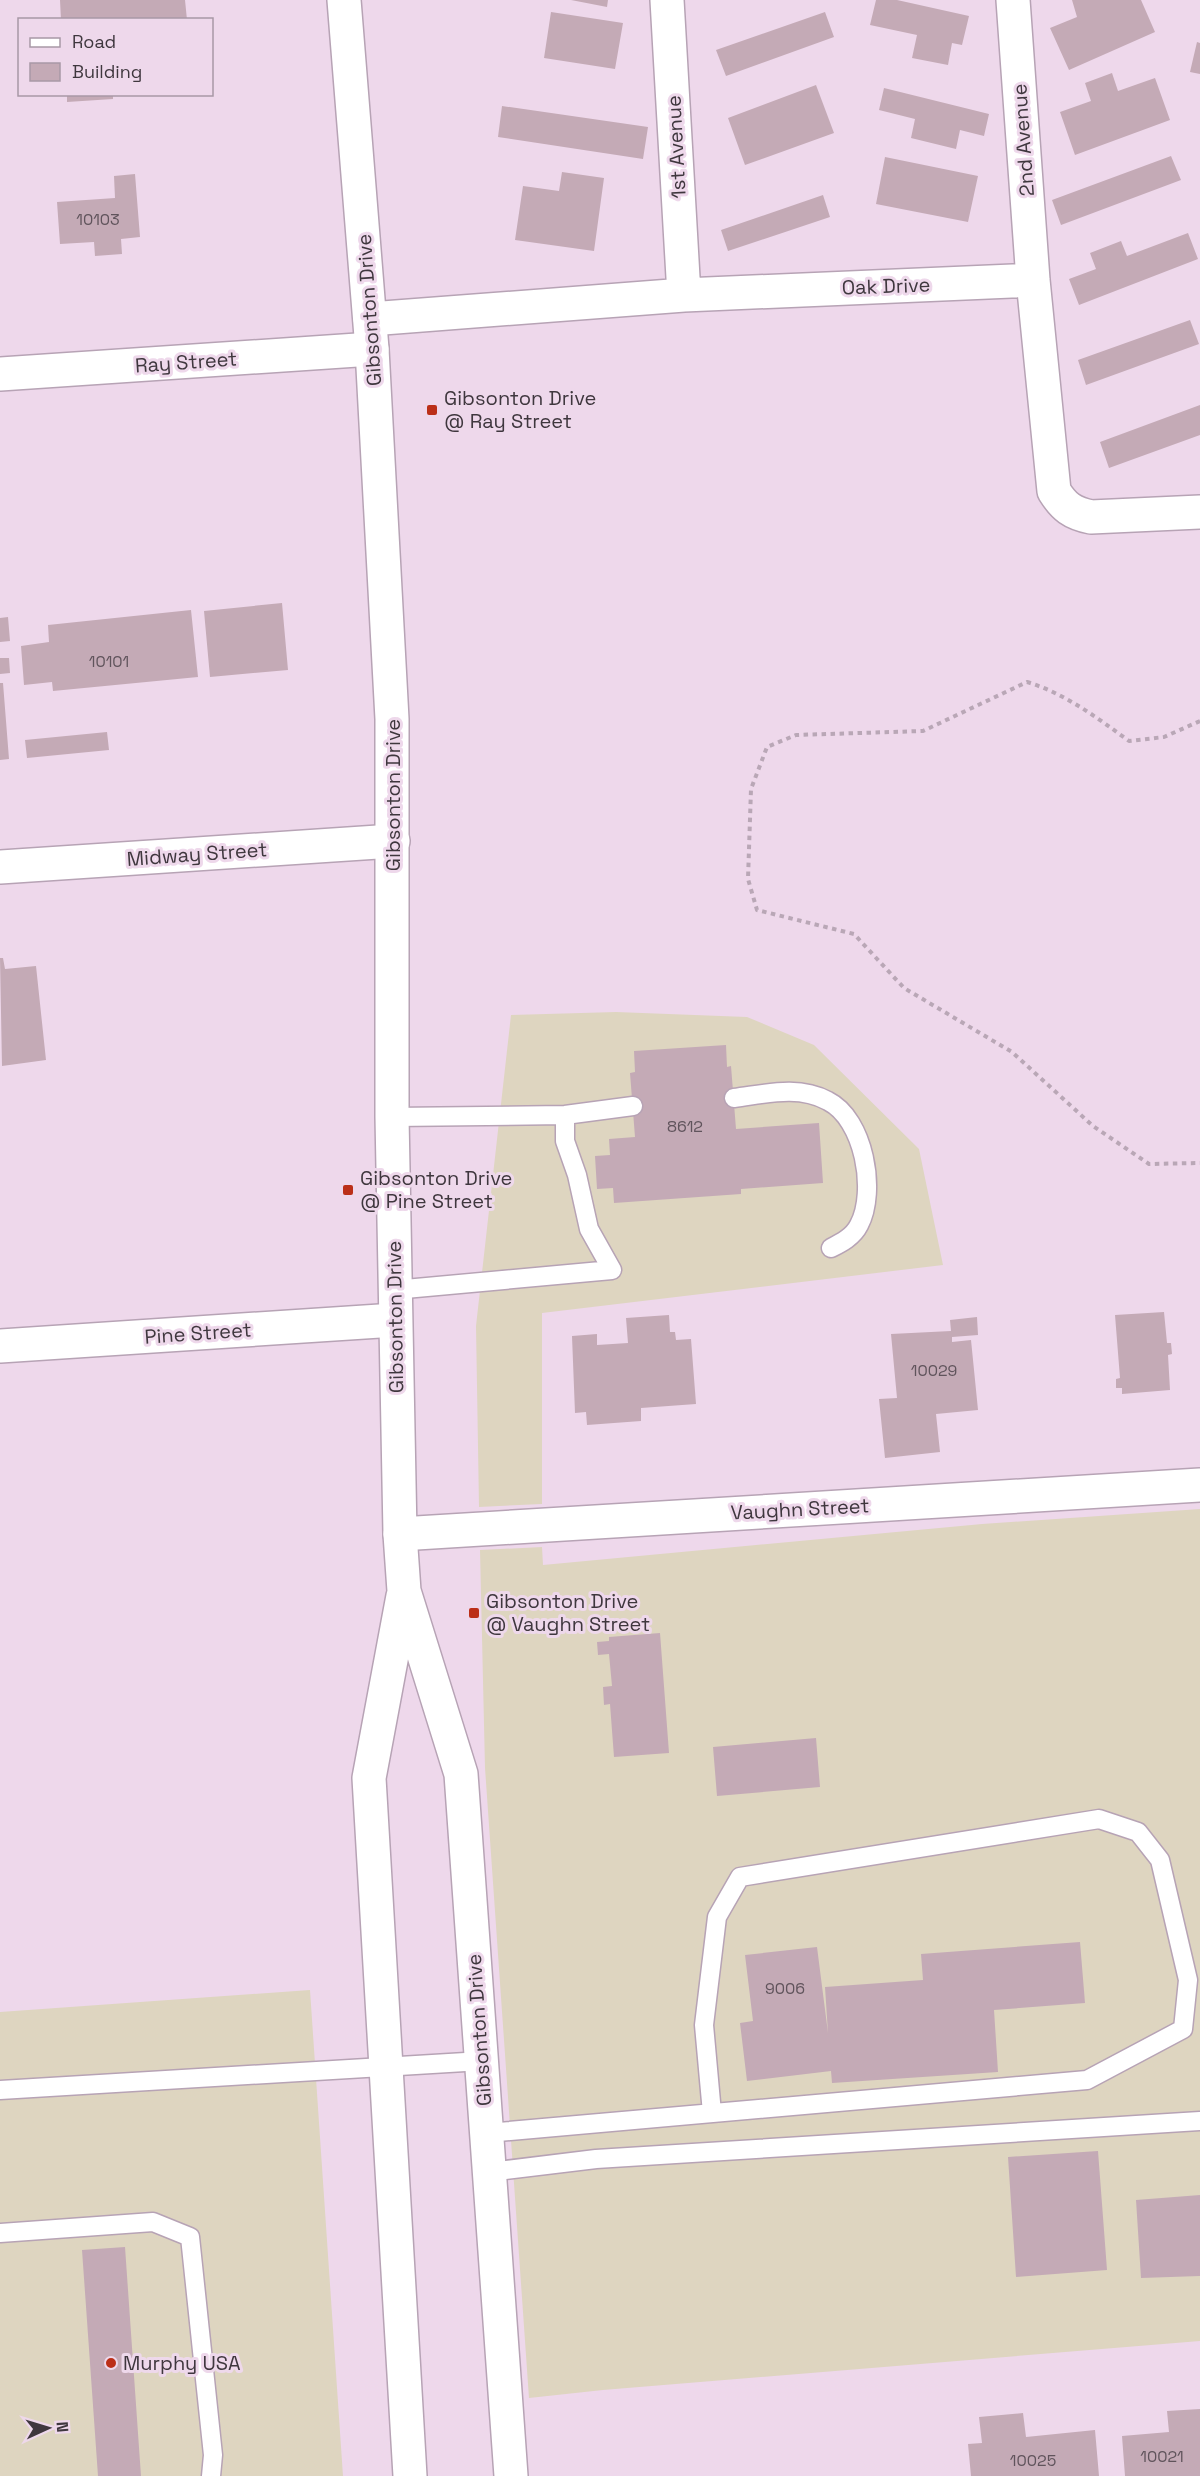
<svg xmlns="http://www.w3.org/2000/svg" width="1200" height="2476" font-family="'Space Grotesk',sans-serif">
<style>
.commercial{fill:#ded5c0}
.building{fill:#c4aab6}
.lines{fill:none;stroke-linecap:round;stroke-linejoin:round}
.service-casing{stroke:#b7a3b5;stroke-width:21}
.minor-casing{stroke:#b7a3b5;stroke-width:36}
.secondary-casing{stroke:#b7a3b5;stroke-width:36}
.path{stroke:#b9a7b6;stroke-width:4;stroke-dasharray:4.5 4.5;stroke-linecap:butt}
.service{stroke:#fff;stroke-width:18}
.minor{stroke:#fff;stroke-width:33}
.secondary{stroke:#fff;stroke-width:33}
.poi-dot{fill:#bb2f18;stroke:#eed8eb;stroke-width:2}
.labels{text-anchor:middle;stroke-width:6;stroke-linejoin:round;paint-order:stroke}
.number-label{font-size:16px;fill:#60545c}
.street-label{font-size:20px;fill:#3f373e;stroke:#eed8eb}
.poi-label{font-size:20px;fill:#3f373e;stroke:#eed8eb;text-anchor:start}
</style>
<rect width="100%" height="100%" fill="#eed8eb"/>
<path class="commercial" d="M616,1012L747,1017L814,1045L919,1149L943,1265L542,1313V1504L479,1507L476,1326L511,1015Z
M1200,1509V2341L603,2390L529,2398L485,1768L480,1550L542,1547L543,1565L982,1524Z
M310,1990L343,2476H0V2012Z"/>
<path class="building" d="M60,0H185L187,20H61Z
M571,0H608L607,7Z
M876,0H897L969,16L962,45L952,43L948,65L912,58L917,35L870,25Z
M1072,0H1141L1155,32L1069,70L1050,28L1077,17Z
M551,12L623,23L615,69L544,58Z
M825,12L834,37L726,76L716,50Z
M1197,42L1200,43V74L1190,72Z
M1112,73L1118,91L1155,78L1170,120L1075,155L1060,112L1091,101L1085,83Z
M816,85L834,133L745,165L728,118Z
M884,88L989,114L984,136L960,130L956,149L911,138L915,119L879,110Z
M67,94H113V99L67,102Z
M502,106L648,127L643,159L498,137Z
M1171,156L1181,180L1061,225L1052,200Z
M885,157L978,176L968,222L876,204Z
M562,172L604,178L594,251L515,240L523,186L559,191Z
M135,174L140,237L121,239L122,254L95,256L94,242L60,244L57,202L115,198L114,176Z
M823,195L830,217L728,251L721,230Z
M1188,233L1198,259L1079,305L1069,279L1096,269L1090,253L1121,241L1127,256Z
M1190,320L1199,344L1086,385L1078,360Z
M1200,405V435L1109,468L1100,442Z
M282,603L288,670L210,677L204,611Z
M191,610L198,677L53,691L52,682L24,685L21,646L49,642L48,625Z
M8,617L10,641L0,642V618Z
M0,658H9L10,673L0,674Z
M0,683H3L9,759L0,760Z
M107,732L109,750L27,758L25,740Z
M0,958H3L5,969L36,966L46,1060L2,1066Z
M726,1045L727,1067L731,1066L736,1129L819,1123L823,1183L741,1189V1194L614,1203L613,1188L597,1189L595,1156L610,1155L609,1139L635,1137L630,1073L635,1072L634,1051Z
M1164,1312L1167,1343H1171L1172,1354L1168,1355L1170,1390L1122,1394V1388H1116V1379L1120,1378L1115,1315Z
M669,1315L670,1332H675L676,1340L691,1339L696,1404L641,1408V1421L587,1425L586,1412L575,1413L572,1336L597,1334V1345L628,1343L626,1318Z
M977,1317L978,1335L952,1337V1342L971,1340L978,1410L936,1414L940,1452L885,1458L879,1399L897,1398L891,1334L951,1331L950,1320Z
M660,1633L669,1753L614,1757L610,1704L604,1705L603,1687L612,1686L609,1654L598,1655L597,1642L609,1641V1637Z
M816,1738L820,1787L717,1796L713,1747Z
M1080,1942L1085,2003L994,2010L998,2072L832,2083L831,2071L747,2081L740,2023L753,2021L745,1955L817,1947L828,2033L825,1987L923,1980L921,1954Z
M1098,2151L1107,2270L1016,2277L1008,2157Z
M1200,2195V2276L1141,2278L1136,2200Z
M125,2247L141,2476H98L82,2250Z
M1200,2409V2476H1125L1122,2436L1169,2432L1167,2411Z
M1023,2413L1026,2437L1095,2430L1099,2476H971L968,2444L982,2443L979,2417Z"/>
<g class="lines">
<g class="service-casing">
<path id="service" d="M734,1098C766,1094 798,1085 828,1101C864,1119 877,1191 859,1225C853,1237 841,1243 831,1248
M392,1117L565,1115L633,1106
M394,1290L612,1270L589,1229L577,1175L565,1141V1115
M0,2090L482,2061
M487,2133L1087,2080L1183,2029L1188,1980L1160,1860L1138,1832L1099,1819L740,1877L717,1917L704,2025L712,2113
M489,2172L596,2159L1200,2121
M0,2233L153,2222L190,2237L213,2455L211,2476"/>
</g>
<g class="minor-casing">
<path id="minor" d="M667,0L684,295
M1013,0L1033,280L1054,491C1064,507 1072,513 1091,517L1200,512
M370,319L684,295L1033,280
M0,374L372,349
M0,867L393,841
M0,1346L395,1320
M400,1534L1200,1485"/>
</g>
<g class="secondary-casing">
<path id="secondary" d="M344,0L372,349L392,719V1117L400,1534L404,1591L461,1774L511,2476
M403,1596L369,1778L410,2476"/>
</g>
<path class="path" d="M1200,721L1164,737L1129,741C1096,717 1066,694 1027,682L923,731L796,735L767,747L751,789L748,879L757,910L854,934L904,988L1012,1052L1093,1126L1149,1164L1200,1163"/>
<use href="#service" class="service"/>
<use href="#minor" class="minor"/>
<use href="#secondary" class="secondary"/>
</g>
<g class="poi-dot">
<rect x="426" y="404" width="12" height="12" rx="3"/>
<rect x="342" y="1184" width="12" height="12" rx="3"/>
<rect x="468" y="1607" width="12" height="12" rx="3"/>
<circle cx="111" cy="2363" r="6"/>
</g>
<g class="labels">
<g class="number-label">
<text x="98" y="225">10103</text>
<text x="109" y="667">10101</text>
<text x="685" y="1132">8612</text>
<text x="934" y="1376">10029</text>
<text x="785" y="1994">9006</text>
<text x="1162" y="2462">10021</text>
<text x="1033" y="2466">10025</text>
</g>
<g class="street-label">
<text transform="translate(1023 140) rotate(-94)" y="7">2nd Avenue</text>
<text transform="translate(676 147) rotate(-93)" y="7">1st Avenue</text>
<text transform="translate(886 286) rotate(-2)" y="7">Oak Drive</text>
<text transform="translate(369 310) rotate(-94)" y="7">Gibsonton Drive</text>
<text transform="translate(186 362) rotate(-4)" y="7">Ray Street</text>
<text transform="translate(393 795) rotate(-90)" y="7">Gibsonton Drive</text>
<text transform="translate(197 854) rotate(-4)" y="7">Midway Street</text>
<text transform="translate(395 1317) rotate(-91)" y="7">Gibsonton Drive</text>
<text transform="translate(198 1333) rotate(-4)" y="7">Pine Street</text>
<text transform="translate(800 1509) rotate(-3)" y="7">Vaughn Street</text>
<text transform="translate(479 2030) rotate(-94)" y="7">Gibsonton Drive</text>
</g>
<g class="poi-label">
<text x="444" y="405">Gibsonton Drive<tspan x="444" dy="23">@ Ray Street</tspan></text>
<text x="360" y="1185">Gibsonton Drive<tspan x="360" dy="23">@ Pine Street</tspan></text>
<text x="486" y="1608">Gibsonton Drive<tspan x="486" dy="23">@ Vaughn Street</tspan></text>
<text x="123" y="2370">Murphy USA</text>
</g>
</g>
<rect x="18" y="18" width="195" height="78" fill="#eed8eb" stroke="#a898a6" stroke-width="1.5"/>
<rect x="30" y="38" width="30" height="9" fill="#ffffff" stroke="#a898a6" stroke-width="1.5"/>
<text x="72" y="48" font-size="18" fill="#3f373e">Road</text>
<rect x="30" y="63" width="30" height="18" fill="#c4aab6" stroke="#a898a6" stroke-width="1.5"/>
<text x="72" y="78" font-size="18" fill="#3f373e">Building</text>
<g transform="translate(48 2428) rotate(86)" stroke="#eed8eb" stroke-width="4.5" paint-order="stroke">
<path d="M0-4.5L10 22L0 15L-10 22Z" fill="#3f373e"/>
<text y="-9" font-size="16" font-weight="bold" text-anchor="middle" fill="#3f373e">N</text>
</g>
</svg>
